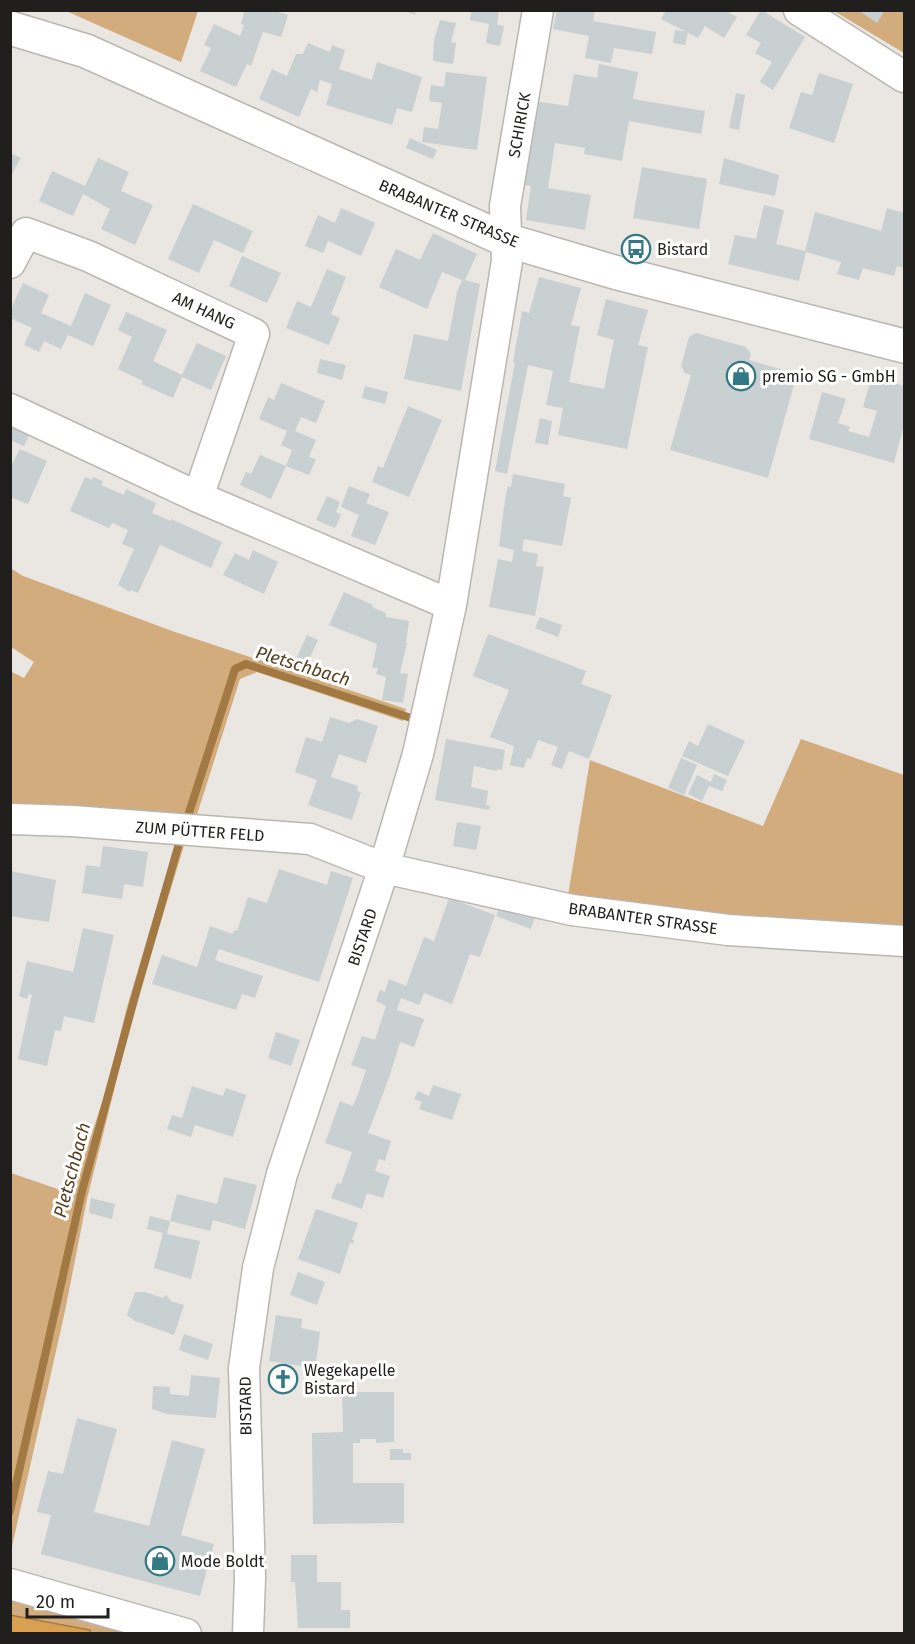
<svg xmlns="http://www.w3.org/2000/svg" width="915" height="1644" font-family="'Fira Sans',sans-serif">
<style>
.green{fill:#d2ac7c}
.water{fill:#d99f52;stroke:#a27942;stroke-width:1.5}
.lines{fill:none;stroke-linecap:round;stroke-linejoin:round}
.stream{stroke:#a27942;stroke-width:8}
.building{fill:#c9d0d1}
.street-casing{stroke:#bab6b1;stroke-width:33}
.secondary-casing{stroke:#bab6b1;stroke-width:36}
.street{stroke:#fff;stroke-width:30}
.secondary{stroke:#fff;stroke-width:33}
.labels{text-anchor:middle;stroke-width:6;stroke-linejoin:round;paint-order:stroke}
.street-label{font-size:16px;fill:#201f1d;stroke:#fff}
.poi-label{font-size:16px;fill:#201f1d;stroke:#fff;text-anchor:start}
.water-label{font-size:18px;font-style:italic;fill:#583f1e;stroke:#fff}
</style>
<rect width="100%" height="100%" fill="#eae6e1"/>
<path class="green" d="M66,11H198L181,62Z
M834,11H904V53Z
M12,569L23,576L175,632L406,709L403,721L257,672L240,679L195,821L11,810L10,671L24,678L34,662L11,647Z
M801,739L904,775V935L725,923L568,896L590,760L763,826Z
M177,838L186,839L134,1010L87,1199L65,1311L11,1551V1173L72,1194L108,1084L127,1007Z
M10,1593L159,1633H90V1630L11,1615Z"/>
<path class="water" d="M10,1615L90,1630V1633H11Z"/>
<g class="lines">
<path class="stream" d="M187,819L235,669L246,664L408,717
M10,1511L82,1191L134,1000L180,840"/>
</g>
<path class="building" d="M245,10H271L288,15L281,37L263,32L251,66L247,64L236,87L200,71L211,48L204,45L214,24L240,36L244,26L241,23Z
M402,10H416L415,15Z
M471,10H499L497,25L504,26L500,46L486,43L489,24L470,20Z
M557,10H595L593,21L656,32L652,54L614,48L611,63L585,58L589,36L553,29Z
M666,10H731L729,13L737,17L724,38L705,26L698,38L661,19Z
M761,10L805,37L773,90L760,82L772,62L755,53L761,43L746,35Z
M858,10H885L877,23Z
M440,20L456,23L451,42L456,43L453,64L433,61L434,40Z
M675,30L688,32L685,45L673,43Z
M308,43L330,52L332,45L345,50L339,69L372,80L377,62L422,77L412,112L397,108L392,125L326,105L332,84L320,80L317,92L311,89L299,117L259,99L272,69L287,76L296,54H303Z
M599,64L638,72L633,99L705,111L701,134L629,121L622,161L584,154L585,148L555,143L548,188L591,195L585,230L526,220L531,186L521,185L534,101L568,106L574,74L597,78Z
M446,72L487,77L477,150L422,142L424,127L438,129L442,103L429,101L431,85L444,87Z
M819,73L853,84L834,143L789,128L801,92L812,95Z
M736,93L745,95L739,130L729,128Z
M410,138L437,150L433,159L406,148Z
M10,153L21,158L10,177Z
M98,158L129,172L121,191L153,205L135,245L101,229L110,209L83,194L73,216L39,201L52,171L85,186Z
M724,158L779,175L775,196L719,184Z
M642,167L707,179L699,229L633,218Z
M193,204L253,231L243,253L214,240L199,273L168,259Z
M764,205L784,210L776,244L805,251L815,212L881,231L887,208L904,213V268L897,266L894,276L863,268L859,280L837,274L841,262L806,252L799,281L728,264L735,235L756,239Z
M341,208L375,223L361,256L328,241L323,253L305,246L318,215L335,223Z
M433,233L477,254L465,280L480,284L461,391L404,379L414,334L448,341L457,292L462,280L442,272L427,309L379,287L396,249L420,260Z
M242,256L281,273L267,303L229,286Z
M327,269L346,277L331,314L340,318L329,345L286,328L297,301L311,307Z
M539,277L581,288L571,325L580,327L569,382L604,389L614,340L597,335L606,299L648,310L638,345L648,347L627,449L558,435L563,408L546,405L553,371L528,365L507,474L495,471L515,362H513L522,311L529,313Z
M23,283L49,295L41,313L71,326L85,293L111,305L93,346L68,335L61,349L44,341L39,352L24,345L32,328L10,318V311Z
M126,312L167,330L153,361L182,375L197,343L226,356L211,390L182,377L173,398L141,384L143,381L118,369L132,337L118,330Z
M696,333L746,347L751,354L749,360L797,374L768,478L670,450L691,375L685,373L681,366L689,337Z
M320,359L346,365L342,380L317,373Z
M872,376L904,386V424L894,463L809,439L822,392L846,399L838,423L850,427L848,431L869,437L877,411L863,407Z
M281,383L325,401L316,423L301,417L295,431L316,440L309,457L316,459L309,475L286,466L292,450L281,445L287,431L259,419L268,397L274,400Z
M365,386L388,392L385,404L362,398Z
M408,406L442,420L409,497L372,482L378,466L383,468Z
M540,418L552,421L548,445L535,443Z
M10,424L30,433L24,446L10,440Z
M20,449L47,461L28,504L10,497V468Z
M260,455L286,466L271,499L240,485L246,472L251,474Z
M513,474L565,484L563,496L571,498L562,546L524,539L522,551L538,554L536,566L544,567L535,616L489,607L498,559L512,562L514,550L499,546L505,499L508,486L511,487Z
M85,477L92,480L93,477L103,481L101,485L124,495L126,489L156,503L152,513L171,521V519L222,542L211,568L160,545L138,593L131,590L130,592L118,585L134,549L122,544L128,530L112,523L109,528L70,511Z
M349,486L370,494L366,503L389,512L375,545L351,536L359,515L341,507Z
M327,496L340,502L336,512L341,515L335,528L316,520Z
M253,550L278,562L264,594L223,575L235,553L249,560Z
M344,592L373,605L372,607L386,613V617L409,621L406,643H407L400,673L408,674L403,703L382,700L386,677L376,674L378,668H372L377,644L329,625Z
M540,617L562,625L558,637L535,628Z
M488,634L586,671L581,684L612,695L589,759L569,751L562,769L551,765L558,747L538,740L531,759L527,758L524,768L510,765L514,746L490,737L509,690L473,676Z
M307,635L318,640L308,662L297,657Z
M330,717L349,723L357,719L378,726L366,763L339,754L331,777L358,786L357,791L361,792L352,820L308,805L317,780L295,772L306,737L322,742Z
M708,724L745,741L728,776L682,756L689,741L698,746Z
M446,739L505,750L502,770L497,769V771L474,766L471,787L488,791L486,805L490,806L489,810L435,800Z
M681,758L697,765L684,795L668,788Z
M714,774L727,780L722,791L709,786L702,801L688,794L697,775L711,782Z
M457,822L481,826L476,850L453,846Z
M103,846L148,852L143,887L124,884L122,899L82,893L86,865L100,867Z
M279,869L327,885L331,871L353,878L319,982L219,949L215,960L263,976L255,998L242,994L236,1010L152,984L162,955L197,967L210,926L233,934L234,930L237,931L248,897L267,903Z
M10,871L56,880L49,922L10,916Z
M449,898L495,915L480,957L470,954L452,1004L424,993L419,1005L401,998L397,1010L424,1019L414,1047L400,1042L389,1078L368,1133L391,1141L385,1161L379,1159L375,1171L390,1176L383,1198L367,1193L362,1209L331,1198L337,1183L341,1184L352,1152L325,1143L340,1101L353,1106L359,1091L366,1070L351,1065L362,1036L375,1040L386,1006L376,1001L380,990L385,992L389,979L406,986L424,937L434,941Z
M501,904L537,912L531,929L496,916Z
M83,928L114,935L94,1023L64,1016L61,1031L55,1030L47,1066L18,1059L32,995L29,994L27,999L19,996L27,961L73,972Z
M276,1032L300,1040L291,1066L268,1058Z
M433,1085L461,1094L452,1120L419,1109L422,1102L414,1099L418,1091L429,1096Z
M192,1086L223,1096L226,1088L246,1095L233,1137L195,1125L191,1137L167,1129L172,1115L182,1118Z
M224,1177L257,1185L245,1229L213,1220L210,1231L170,1221L177,1194L217,1204Z
M91,1198L115,1204L112,1219L89,1213Z
M316,1209L358,1223L352,1240H354L353,1244L350,1243L340,1274L298,1259Z
M150,1216L170,1221L167,1234L200,1241L191,1279L154,1268L163,1233L147,1229Z
M298,1272L325,1282L317,1305L290,1295Z
M135,1292H145L163,1298L166,1295L171,1301L184,1305L174,1335L135,1321L127,1315Z
M276,1315L302,1319L301,1328L320,1332L315,1368L269,1361Z
M184,1334L213,1344L208,1360L179,1350Z
M280,1374L288,1377L286,1385L277,1382Z
M191,1375L220,1378L216,1418L167,1414L152,1409L153,1386L170,1387V1394L189,1396Z
M342,1392H394V1442L376,1443V1439H360V1443H353V1483H404V1523L313,1524L312,1433L343,1432Z
M77,1418L117,1429L94,1512L149,1526L172,1440L205,1449L181,1535L214,1544L200,1596L41,1554L51,1515L37,1512L48,1471L63,1474Z
M390,1449H403V1453H411V1460H390Z
M291,1555H317V1582H341V1610H350V1628H298L295,1582H291Z"/>
<g class="lines">
<g class="street-casing">
<path id="street" d="M799,10L904,77
M10,263L26,233L88,256L254,334L198,497
M10,409L198,497L451,605
M10,819L72,821L310,839L384,868L572,910L728,930L904,941
M10,1584L186,1634
M248,1634L250,1578L244,1368L258,1268L282,1174L384,868L418,754L451,605L507,261L505,206L538,10"/>
</g>
<g class="secondary-casing">
<path id="secondary" d="M10,28L86,51L506,240L614,272L904,346"/>
</g>
<use href="#street" class="street"/>
<use href="#secondary" class="secondary"/>
</g>
<defs>
<g id="bus-ring" transform="scale(1.5)"><circle r="9.5" fill="#fff" stroke="#337985" stroke-width="1.5"/><path d="M-5-6H5V4H4V6H2V4H-2V6H-4V4H-5ZM-3.5-4V0h7V-4ZM-3.5 1.2v1.5H-2V1.2ZM2 1.2v1.5H3.5V1.2Z" fill="#337985"/></g>
<g id="shop-ring" transform="scale(1.5)"><circle r="9.5" fill="#fff" stroke="#337985" stroke-width="1.5"/><path d="M-5-2.5h2.3a2.7 3.5 0 0 1 5.4 0H5L5.5 6h-11ZM-1.5-2.5h3a1.5 2.3 0 0 0-3 0Z" fill="#337985"/></g>
<g id="church-ring" transform="scale(1.5)"><circle r="9.5" fill="#fff" stroke="#337985" stroke-width="1.5"/><path d="M-1.2-6h2.4v3.5h3.3v2.4h-3.3V6h-2.4V-.1h-3.3v-2.4h3.3Z" fill="#337985"/></g>
</defs>
<g fill-rule="evenodd">
<use href="#bus-ring" x="636" y="249"/>
<use href="#shop-ring" x="741" y="376"/>
<use href="#church-ring" x="283" y="1379"/>
<use href="#shop-ring" x="160" y="1561"/>
</g>
<g class="labels">
<g class="street-label">
<text transform="translate(519 125) rotate(-80)" y="6">SCHIRICK</text>
<text transform="translate(449 213) rotate(23)" y="6">BRABANTER STRASSE</text>
<text transform="translate(204 310) rotate(25)" y="6">AM HANG</text>
<text transform="translate(200 831) rotate(4)" y="6">ZUM PÜTTER FELD</text>
<text transform="translate(643 918) rotate(8)" y="6">BRABANTER STRASSE</text>
<text transform="translate(362 937) rotate(-71)" y="6">BISTARD</text>
<text transform="translate(245 1406) rotate(-91)" y="6">BISTARD</text>
</g>
<g class="poi-label">
<text x="657" y="255">Bistard</text>
<text x="762" y="382">premio SG - GmbH</text>
<text x="304" y="1376">Wegekapelle<tspan x="304" dy="18">Bistard</tspan></text>
<text x="181" y="1567">Mode Boldt</text>
</g>
<g class="water-label">
<text transform="translate(303 666) rotate(17)" y="6">Pletschbach</text>
<text transform="translate(72 1170) rotate(-75)" y="6">Pletschbach</text>
</g>
</g>
<rect width="915" height="1644" fill="none" stroke="#201f1d" stroke-width="24"/>
<path d="M27 1608v9h81v-9" fill="none" stroke="#201f1d" stroke-width="3"/>
<text x="36" y="1608" font-size="18" fill="#201f1d" stroke="#ffffff" stroke-width="4.5" paint-order="stroke">20 m</text>
</svg>
